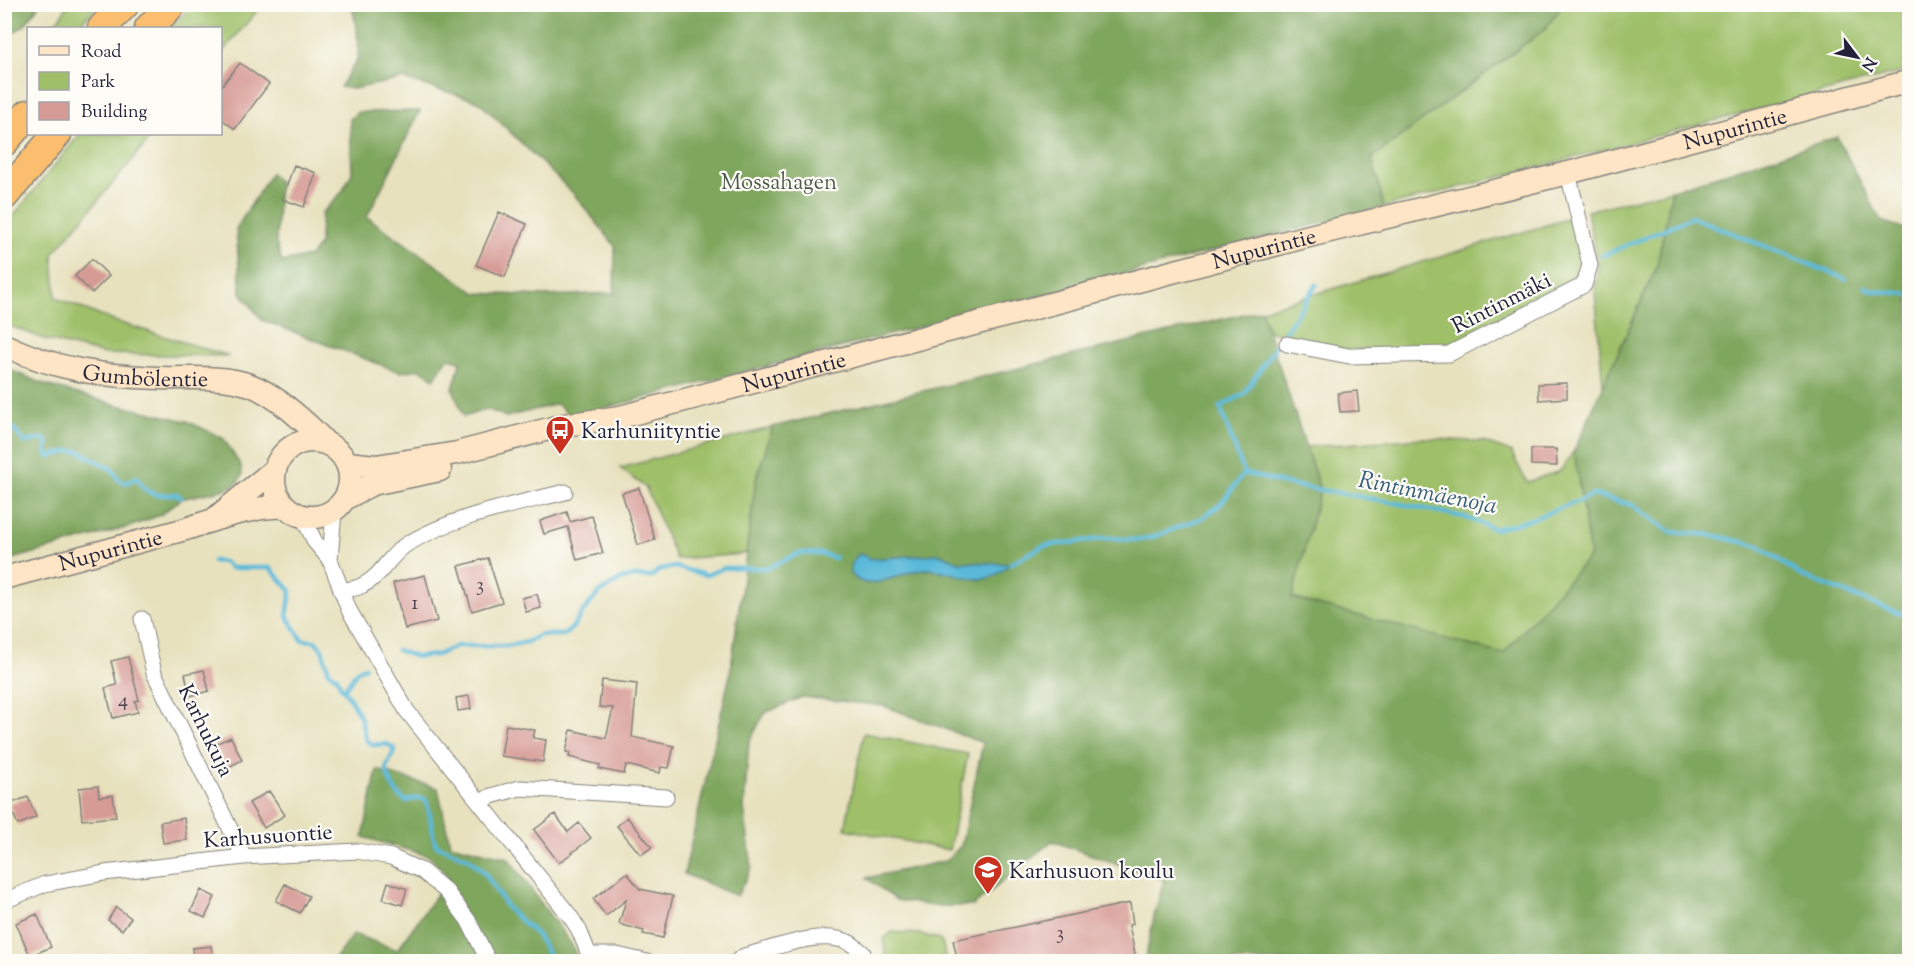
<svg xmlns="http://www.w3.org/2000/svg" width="1914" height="966" font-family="'Sorts Mill Goudy',serif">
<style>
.green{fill:#9fc069;stroke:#607152;stroke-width:1.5}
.forest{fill:#7fa65d;stroke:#50644c;stroke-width:1.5}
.water{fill:#5ab9d9;stroke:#3e6e8a;stroke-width:1.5}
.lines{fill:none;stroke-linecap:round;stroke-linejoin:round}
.stream{stroke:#5ab9d9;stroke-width:4.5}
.building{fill:#d79b96}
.minor-casing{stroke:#84827c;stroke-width:17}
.secondary-casing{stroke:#84827c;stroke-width:25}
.motorway-casing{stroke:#84827c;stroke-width:31}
.minor{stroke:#fff;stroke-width:15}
.secondary{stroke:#fde5c5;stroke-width:22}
.motorway{stroke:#fbbe6e;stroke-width:28}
.labels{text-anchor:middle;stroke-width:4.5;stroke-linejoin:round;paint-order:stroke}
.number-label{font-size:20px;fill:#4f4052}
.street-label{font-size:22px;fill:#22223b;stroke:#fdfcf7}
.park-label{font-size:22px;fill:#4e594b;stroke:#fdfcf7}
.poi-label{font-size:22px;fill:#22223b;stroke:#fdfcf7;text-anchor:start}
.water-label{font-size:24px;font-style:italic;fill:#385e7a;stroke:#fdfcf7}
</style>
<rect width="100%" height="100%" fill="#fdfcf7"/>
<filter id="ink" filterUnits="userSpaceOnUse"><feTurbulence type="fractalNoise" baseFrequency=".0167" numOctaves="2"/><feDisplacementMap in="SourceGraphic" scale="12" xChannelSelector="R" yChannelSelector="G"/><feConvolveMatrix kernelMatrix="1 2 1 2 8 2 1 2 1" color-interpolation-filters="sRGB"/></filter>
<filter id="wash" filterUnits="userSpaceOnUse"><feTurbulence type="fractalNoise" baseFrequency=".008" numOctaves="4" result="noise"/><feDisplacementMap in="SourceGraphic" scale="24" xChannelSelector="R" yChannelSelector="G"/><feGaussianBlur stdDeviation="1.35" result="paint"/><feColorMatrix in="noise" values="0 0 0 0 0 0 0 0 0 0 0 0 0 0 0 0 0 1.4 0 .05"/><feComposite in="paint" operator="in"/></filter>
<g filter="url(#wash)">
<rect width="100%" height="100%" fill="#e7e1bd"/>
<path class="green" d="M193,4H262V5L221,54L220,28H170Z
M68,5H98L76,28H47L58,20Z
M1563,5H1909V70L1384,207L1372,158L1545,29Z
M80,134H154L53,254L56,298L114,321L229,356L104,354L47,340L5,324V226Z
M1672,190L1657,266L1603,386L1595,290L1598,265L1587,211Z
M1570,218L1583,252L1580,274L1446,348L1346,350L1268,331L1261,310Z
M773,427L756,480L746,554L676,559L646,488L620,468Z
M1424,438L1483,442L1511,452L1527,482L1560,471L1574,451L1590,556L1503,654L1291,599L1320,490L1306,447Z
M864,733L968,754L949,850L845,829Z
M892,932L920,934L939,939L943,945L946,961H885L884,939Z"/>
<path class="forest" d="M5,4H39V5L25,25L5,38Z
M349,5H1563L1545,29L1372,158L1384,207L570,417L558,404L506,417L487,409L464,417L453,389L461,361L448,358L434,379L420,369L400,372L262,320L241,293L236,229L271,173L279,182L276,243L282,262L310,256L319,245L322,213L342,192L352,173L350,119L358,112L420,111L367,217L476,293L546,296L614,293L615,246L573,193L478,101L403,79L353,89L340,87L358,58L357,28L352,7Z
M1837,137L1881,221L1909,230V961H1145L1155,912L1164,880L1052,841L973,906H933L896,900L867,878L945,861L961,846L983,743L884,706L802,697L765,713L749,742L744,808L752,867L737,896L684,874L730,675L756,480L773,427L1261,310L1320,490L1292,598L1503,654L1590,556L1574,451L1657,266L1672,190Z
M5,368L46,385L117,405L187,421L223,438L241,466L242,476L237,483L226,489L181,499L160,515L129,527L5,561Z
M377,770L438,788L450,844L508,858L572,945L578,961L333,962L353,934L397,950L449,877L429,856L363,837Z"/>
<path class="water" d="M860,554L871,559L940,554L959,562L1010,564C1001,571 994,579 982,579C963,579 945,569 926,569C907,570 880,587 862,582C858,581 854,576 850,574C851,565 852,559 860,554Z"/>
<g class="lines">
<path class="stream" d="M1602,256L1692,217L1846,279
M1865,287L1874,291L1910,294
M4,419L25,442L44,439L48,444L46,451L48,457L69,451H79L113,470L119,480L126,483L137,477C146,497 158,496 177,494L181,498
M1244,473L1286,484L1391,502L1464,517L1495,529L1529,520L1594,495L1632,505L1671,532L1712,535L1759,546L1800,575L1895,612L1910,615
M1244,473L1220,407L1244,394L1316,285
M213,561L224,562L230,568H270L291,591L287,616L302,640L315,641L322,649L329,672L337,677L341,687L347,694L360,716L366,740L373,745L387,744L395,749L386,768C389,781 394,794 406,801L418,798L425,799C433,816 430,829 436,845L468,858L484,872L508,909L537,935L553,962
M1010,564L1043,546L1108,538L1139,540L1153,537L1202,518L1221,504L1244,473
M397,650L416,657L437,655L457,646H506L527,642L540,635H564L573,627L582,613L600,592L622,579L635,576L651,577L659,570L675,567L706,575L724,568H768L800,553L822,554L835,558
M344,690L357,671L365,667"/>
</g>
<g id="blocks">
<path class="building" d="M240,63L269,84L235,129L220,118V88Z
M294,165L316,173L304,207L282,199Z
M499,212L527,224L505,277L476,265Z
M92,259L109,276L92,293L75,276Z
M1567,383V398L1539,400L1538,384Z
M1357,391L1359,411L1340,412L1338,393Z
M1531,449H1556L1557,466L1531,465Z
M639,488L655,540L638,545L622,493Z
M567,512L570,522L592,516L603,553L577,560L568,527L544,534L540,521Z
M488,558L502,602L472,611L459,566Z
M425,575L437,621L405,629L393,583Z
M537,594L541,608L526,612L522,598Z
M128,657L139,700L135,701L138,712L113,718L105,688L117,685L111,661Z
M204,670L209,691L190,696L185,674Z
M602,680L637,684L632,737L674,746L669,768L661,767L660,773L626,765L624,774L599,769L600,765L569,757L570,753L566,752L571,730L606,738L613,708L599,707Z
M469,696L471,709L458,711L456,698Z
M506,725L535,730L533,738L546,740L543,762L501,756Z
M231,737L242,760L227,768L215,744Z
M98,786L99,797L113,795L116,817L82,820L79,788Z
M269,791L285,815L264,828L249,803Z
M28,797L36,817L18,825L9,804Z
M555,814L568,832L579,823L591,838L559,863L534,830Z
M627,817L652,847L641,855L617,826Z
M184,818L187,840L163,843L160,822Z
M627,873L640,889L673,896L663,938L643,934L644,931L619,924L626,900L606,916L593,899Z
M388,882L407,889L402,905L383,899Z
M285,884L309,896L300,913L276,901Z
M201,890L215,897L205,918L191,911Z
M1130,903L1133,924L1129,925L1136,959L1127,962H958L953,940Z
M116,907L131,918L122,930L108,920Z
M37,914L51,947L30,956L16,923Z
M211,946L213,958L193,960L192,948Z"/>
</g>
</g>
<g filter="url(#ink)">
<use href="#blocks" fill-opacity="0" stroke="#84827c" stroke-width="1.5"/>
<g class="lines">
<g class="minor-casing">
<path id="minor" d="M1287,344L1349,356L1449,354L1584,285L1590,265L1568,173
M303,517L315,542L330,560L349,610L407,711L570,916L579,930L592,962
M330,560L334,511
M341,591C348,589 357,589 363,585C382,576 389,555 407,544C456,515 510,506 565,492
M142,619L154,673L244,857
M481,802L491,796L520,788L666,797
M4,901L45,884L104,873L244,857L357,851L391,857L422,871L446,891L468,920L489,962
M590,955H617L647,962
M736,962L744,956C773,949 818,929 848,942C853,944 859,950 863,953"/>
</g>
<g class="secondary-casing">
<g id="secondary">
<path id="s1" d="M4,345C57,370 102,376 159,378C189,379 222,375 250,385C275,394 308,424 326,443"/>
<circle cx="312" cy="479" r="38"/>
<path id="s2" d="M347,463L376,466L457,453L564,425L620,417L1301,238L1568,173L1910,81"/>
<path d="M346,498L372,484L440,470"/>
<path d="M217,517L274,470"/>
<path id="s3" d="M4,578L186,529C213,520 256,505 285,507"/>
</g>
</g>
<g class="motorway-casing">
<path id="motorway" d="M102,28L125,4
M149,28L172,4
M4,142L28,114
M4,196L57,134"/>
</g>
<use href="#minor" class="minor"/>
<use href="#secondary" class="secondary"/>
<use href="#motorway" class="motorway"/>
</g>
</g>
<defs>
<g id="bus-pin" transform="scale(1.5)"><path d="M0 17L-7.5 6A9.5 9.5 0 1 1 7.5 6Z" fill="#c8321e" stroke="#fdfcf7"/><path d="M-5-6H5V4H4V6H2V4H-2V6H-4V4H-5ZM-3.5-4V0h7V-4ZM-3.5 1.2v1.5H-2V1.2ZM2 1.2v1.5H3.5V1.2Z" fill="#fff"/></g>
<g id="school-pin" transform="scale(1.5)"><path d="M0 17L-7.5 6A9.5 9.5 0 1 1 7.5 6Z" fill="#c8321e" stroke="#fdfcf7"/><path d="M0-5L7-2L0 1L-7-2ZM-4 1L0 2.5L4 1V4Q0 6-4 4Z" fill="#fff"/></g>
</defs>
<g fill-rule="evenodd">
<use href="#bus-pin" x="560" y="430"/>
<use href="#school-pin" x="988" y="870"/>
</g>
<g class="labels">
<g class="number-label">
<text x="480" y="591">3</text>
<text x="415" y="609">1</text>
<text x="123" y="706">4</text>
<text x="1060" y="939">3</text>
</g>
<g class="street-label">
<text dy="8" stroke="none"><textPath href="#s2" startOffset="1430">Nupurintie</textPath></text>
<text dy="8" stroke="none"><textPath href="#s2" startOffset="944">Nupurintie</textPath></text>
<text transform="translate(1501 302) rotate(-27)" y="8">Rintinmäki</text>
<text dy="8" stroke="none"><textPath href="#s2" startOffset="458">Nupurintie</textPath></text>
<text dy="8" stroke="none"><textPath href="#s1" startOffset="146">Gumbölentie</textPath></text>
<text dy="8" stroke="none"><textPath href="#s3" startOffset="110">Nupurintie</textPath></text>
<text transform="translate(207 730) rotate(64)" y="8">Karhukuja</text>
<text transform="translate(268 835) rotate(-4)" y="8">Karhusuontie</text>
</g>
<g class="park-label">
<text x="779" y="189">Mossahagen</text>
</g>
<g class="poi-label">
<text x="581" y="438">Karhuniityntie</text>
<text x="1009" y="878">Karhusuon koulu</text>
</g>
<g class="water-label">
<text transform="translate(1428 492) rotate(11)" y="8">Rintinmäenoja</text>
</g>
</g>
<rect width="1914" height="966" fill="none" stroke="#fdfcf7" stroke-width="24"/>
<rect x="27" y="27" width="195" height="108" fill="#fdfcf7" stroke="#a5a5ac" stroke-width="1.5"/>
<rect x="39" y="46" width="30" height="9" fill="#fde5c5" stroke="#a5a5ac" stroke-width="1.5"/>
<text x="81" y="57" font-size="18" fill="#22223b">Road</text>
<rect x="39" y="72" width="30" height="18" fill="#9fc069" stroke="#a5a5ac" stroke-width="1.5"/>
<text x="81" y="87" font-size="18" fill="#22223b">Park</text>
<rect x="39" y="102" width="30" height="18" fill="#d79b96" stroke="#a5a5ac" stroke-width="1.5"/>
<text x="81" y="117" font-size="18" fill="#22223b">Building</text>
<g transform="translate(1857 57) rotate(122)" stroke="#fdfcf7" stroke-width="4.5" paint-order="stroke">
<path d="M0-4.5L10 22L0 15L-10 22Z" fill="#22223b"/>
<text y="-9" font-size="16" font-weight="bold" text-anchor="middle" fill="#22223b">N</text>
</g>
</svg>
